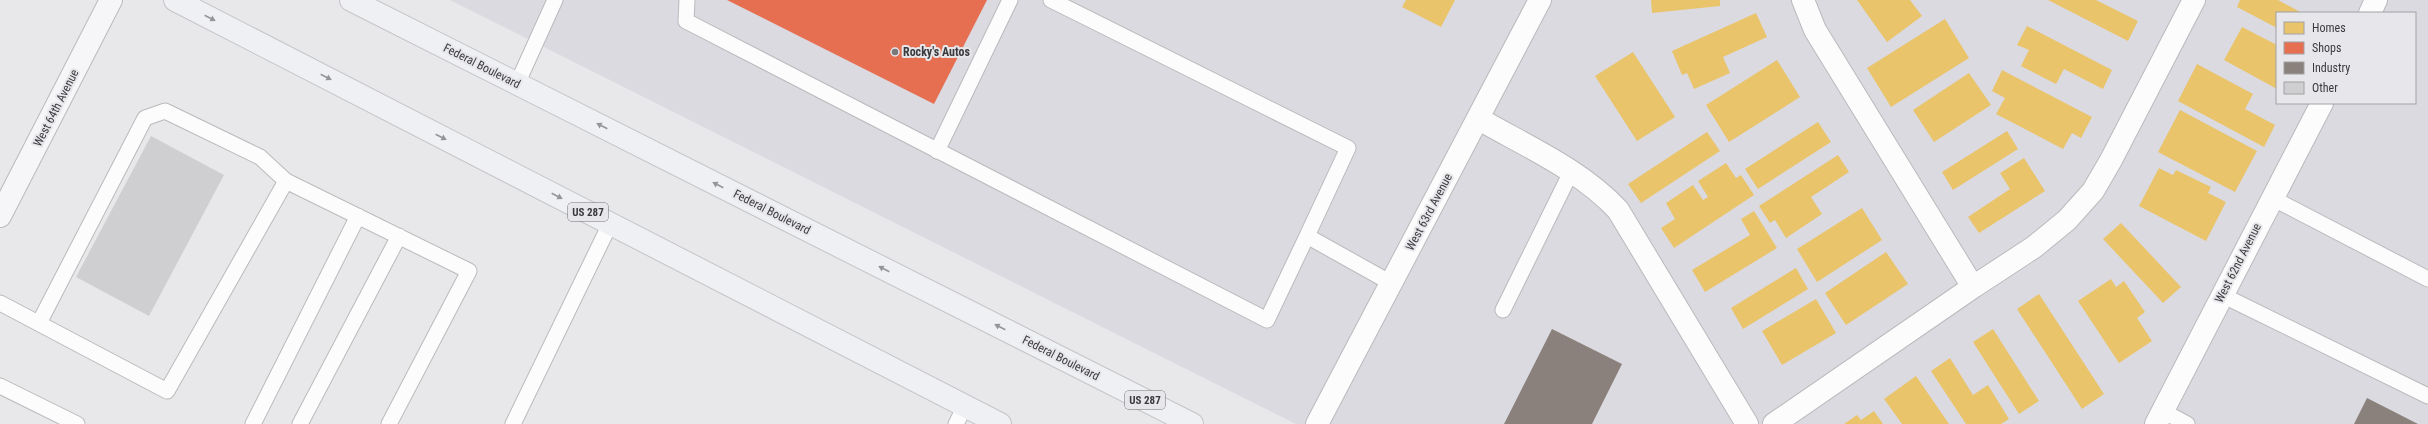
<svg xmlns="http://www.w3.org/2000/svg" width="2428" height="424" font-family="'Roboto Condensed',sans-serif">
<style>
.built{fill:#dbdae1;fill-rule:evenodd}
.homes{fill:#e9c46a}
.shops{fill:#e76f51}
.industry{fill:#8a817c}
.building{fill:#cfced0}
.lines{fill:none;stroke-linecap:round;stroke-linejoin:round}
.lane-casing{stroke:#bababc;stroke-width:17}
.street-casing{stroke:#bababc;stroke-width:24}
.secondary-casing{stroke:#bababc;stroke-width:24}
.primary-casing{stroke:#c5c4c6;stroke-width:24}
.lane{stroke:#fcfcfc;stroke-width:15}
.street{stroke:#fcfcfc;stroke-width:22}
.secondary{stroke:#f6f6f8;stroke-width:22}
.primary{stroke:#eef0f3;stroke-width:22}
.oneway{fill:#949598}
.poi-dot{fill:#787779;stroke:#e7e7eb;stroke-width:1.5}
.labels{text-anchor:middle;stroke-width:4;stroke-linejoin:round;paint-order:stroke}
.shield{fill:#e7e7eb;stroke:#6f6e70;stroke-width:1}
.shield-label{font-size:11px;font-weight:bold;fill:#3b3a3c}
.poi-label{font-size:12px;font-weight:bold;fill:#3b3a3c;stroke:#e7e7eb;text-anchor:start}
.street-label{font-size:12px;fill:#3b3a3c;stroke:#e7e7eb}
</style>
<rect width="100%" height="100%" fill="#e8e8ea"/>
<path class="built" d="M450,0H2428V424H1296ZM2277,13H2415V103H2277Z"/>
<path class="homes" d="M1406,0H1455L1441,27L1402,7Z
M1651,0H1720V6L1652,13Z
M1857,0H1910L1922,16L1887,42Z
M2048,0H2096L2138,21L2128,41Z
M2240,0H2278L2302,13H2277V28L2237,7Z
M1756,13L1767,37L1723,57L1730,73L1694,89L1687,73L1682,75L1672,51Z
M1945,19L1969,58L1891,107L1867,68Z
M2027,26L2112,70L2103,89L2064,69L2056,84L2021,66L2029,50L2017,45Z
M2242,27L2277,45V89L2224,60Z
M1633,52L1675,117L1637,141L1595,76Z
M1777,60L1800,97L1729,142L1706,105Z
M2197,64L2253,94L2245,109L2275,125L2264,147L2178,101Z
M2002,70L2092,117L2081,138L2072,133L2063,149L1996,114L2005,98L1992,91Z
M1969,73L1991,105L1934,142L1913,110Z
M2180,110L2257,151L2235,192L2158,152Z
M1818,122L1831,142L1758,189L1745,169Z
M2007,131L2018,149L1953,190L1942,172Z
M1707,132L1720,151L1641,203L1628,184Z
M1838,155L1849,172L1811,197L1822,214L1786,238L1775,220L1770,223L1759,206Z
M2024,158L2045,191L1979,233L1968,217L2010,189L2000,173Z
M1726,163L1736,178L1741,175L1754,195L1674,248L1661,228L1675,219L1666,203L1693,185L1703,200L1708,197L1698,181Z
M2159,168L2173,175L2176,170L2211,187L2208,193L2226,202L2206,241L2139,206Z
M1862,208L1882,240L1817,282L1797,249Z
M1754,211L1777,248L1705,292L1692,270L1750,235L1741,219Z
M2121,223L2181,287L2163,303L2103,239Z
M1886,252L1908,284L1846,325L1825,293Z
M1796,268L1808,289L1743,329L1731,308Z
M2111,279L2116,287L2124,281L2145,312L2137,318L2152,341L2119,363L2078,301Z
M2039,294L2104,394L2082,409L2017,309Z
M1816,299L1836,333L1782,365L1762,331Z
M1993,329L2039,401L2019,414L1973,342Z
M1950,358L1973,395L1988,385L2009,419L2001,424H1966L1931,371Z
M1916,376L1949,424H1902L1884,399Z
M1874,411L1883,424H1844L1857,415L1861,420Z"/>
<path class="shops" d="M727,0H987L934,104Z"/>
<path class="industry" d="M1552,329L1622,364L1592,424H1504Z
M2367,398L2418,424H2354Z"/>
<path class="building" d="M151,136L224,175L149,316L76,277Z"/>
<g class="lines">
<g class="lane-casing">
<path id="lane" d="M687,0L686,21L1267,320L1307,236L1391,283
M1051,0L1348,148L1307,236
M517,84L555,0
M937,151L1010,0
M2272,198L2428,279
M2222,295L2428,396
M0,303L167,391L286,181L469,271L389,424
M1503,310L1571,172
M39,323L145,118L165,111L260,157L286,181
M0,386L77,424
M2163,411L2187,424
M253,424L358,216
M300,424L399,236
M513,424L610,224
M956,424L965,406"/>
</g>
<g class="street-casing">
<path id="street" d="M1803,0L1815,30L1973,287
M2370,13L2376,0
M1479,119C1526,146 1581,170 1618,210L1747,424
M1317,424L1540,0
M1774,424L1973,287L2034,247L2067,220L2093,191L2111,160L2194,0
M2156,424L2322,103"/>
</g>
<g class="secondary-casing">
<path id="secondary" d="M0,216L111,0"/>
</g>
<g class="primary-casing">
<path id="primary" d="M175,0L1000,424
M351,0L1192,424"/>
</g>
<use href="#lane" class="lane"/>
<use href="#street" class="street"/>
<use href="#secondary" class="secondary"/>
<use href="#primary" class="primary"/>
</g>
<defs><path id="oneway-solid" d="M-6-.8H1V-3.2L6.5 0L1 3.2V.8H-6Z"/></defs>
<g class="oneway">
<use href="#oneway-solid" transform="translate(210 18) rotate(27)"/>
<use href="#oneway-solid" transform="translate(326 77) rotate(27)"/>
<use href="#oneway-solid" transform="translate(602 126) rotate(-153)"/>
<use href="#oneway-solid" transform="translate(441 137) rotate(27)"/>
<use href="#oneway-solid" transform="translate(718 185) rotate(-153)"/>
<use href="#oneway-solid" transform="translate(557 196) rotate(27)"/>
<use href="#oneway-solid" transform="translate(884 269) rotate(-153)"/>
<use href="#oneway-solid" transform="translate(1000 327) rotate(-153)"/>
</g>
<circle class="poi-dot" cx="895" cy="52" r="4"/>
<g class="labels">
<g class="shield">
<rect x="568" y="203" width="40" height="18" rx="3"/>
<rect x="1125" y="391" width="40" height="18" rx="3"/>
</g>
<g class="shield-label">
<text x="588" y="216">US 287</text>
<text x="1145" y="404">US 287</text>
</g>
<g class="poi-label">
<text x="903" y="56">Rocky's Autos</text>
</g>
<g class="street-label">
<text transform="translate(482 66) rotate(27)" y="4">Federal Boulevard</text>
<text transform="translate(56 108) rotate(-63)" y="4">West 64th Avenue</text>
<text transform="translate(772 212) rotate(27)" y="4">Federal Boulevard</text>
<text transform="translate(1429 212) rotate(-62)" y="4">West 63rd Avenue</text>
<text transform="translate(2238 263) rotate(-63)" y="4">West 62nd Avenue</text>
<text transform="translate(1061 358) rotate(27)" y="4">Federal Boulevard</text>
</g>
</g>
<rect x="2276" y="12" width="140" height="92" fill="#e7e7eb" stroke="#a2a2a5"/>
<rect x="2284" y="22" width="20" height="12" fill="#e9c46a" stroke="#a2a2a5"/>
<text x="2312" y="32" font-size="12" fill="#3b3a3c">Homes</text>
<rect x="2284" y="42" width="20" height="12" fill="#e76f51" stroke="#a2a2a5"/>
<text x="2312" y="52" font-size="12" fill="#3b3a3c">Shops</text>
<rect x="2284" y="62" width="20" height="12" fill="#8a817c" stroke="#a2a2a5"/>
<text x="2312" y="72" font-size="12" fill="#3b3a3c">Industry</text>
<rect x="2284" y="82" width="20" height="12" fill="#cfced0" stroke="#a2a2a5"/>
<text x="2312" y="92" font-size="12" fill="#3b3a3c">Other</text>
</svg>
